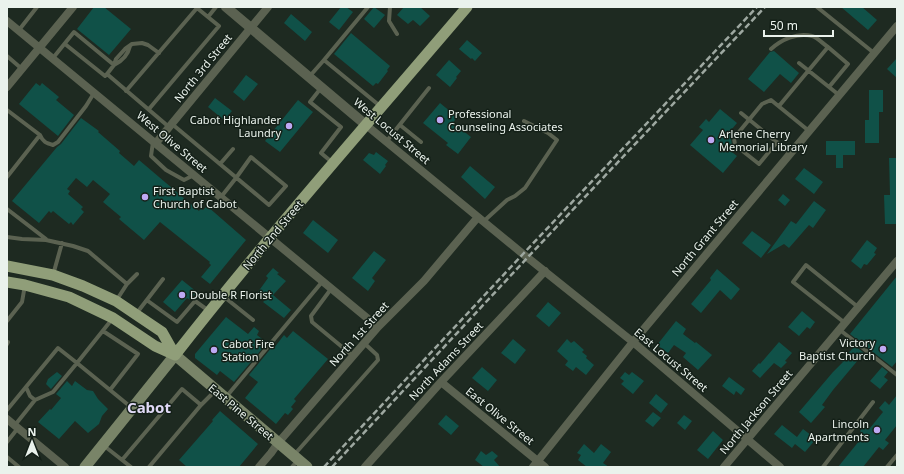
<svg xmlns="http://www.w3.org/2000/svg" width="904" height="474" font-family="'Noto Sans',sans-serif">
<style>
.building{fill:#105148}
.lines{fill:none;stroke-linecap:round;stroke-linejoin:round}
.service{stroke:#5b6251;stroke-width:4}
.minor{stroke:#5b6251;stroke-width:8}
.tertiary{stroke:#5b6251;stroke-width:10}
.secondary{stroke:#798468;stroke-width:11}
.primary{stroke:#909e79;stroke-width:11}
.rail{stroke:#9ea8a1;stroke-width:2.5;stroke-dasharray:6 3;stroke-linecap:butt}
.poi-dot{fill:#bea9f4;stroke:#142018;stroke-width:1.5}
.labels{text-anchor:middle;stroke-width:3;stroke-linejoin:round;paint-order:stroke}
.street-label{font-size:11px;fill:#eaf2ec;stroke:#142018}
.poi-label{font-size:11px;fill:#eaf2ec;stroke:#142018;text-anchor:start}
.district-label{font-size:15px;font-weight:bold;fill:#e0d9f6;stroke:#142018}
</style>
<rect width="100%" height="100%" fill="#1e2a21"/>
<path class="building" d="M94,7H104L131,29L109,55L77,29Z
M341,7H346L353,12L339,30L329,22Z
M374,7L385,15L374,28L364,19Z
M404,7H420L430,16L420,26L413,20L408,24L397,15Z
M841,7H862L877,20L868,30Z
M291,14L312,32L305,41L284,23Z
M351,33L390,66L387,70L388,71L378,84L376,83L373,86L334,54Z
M467,40L482,53L475,61L472,58L471,59L459,49Z
M774,51L799,73L791,83L780,74L764,92L748,79L770,52Z
M897,58V78L887,69Z
M449,60L461,71L456,77L457,78L450,87L436,75Z
M246,75L258,84L244,101L233,92Z
M36,83L40,86L42,83L59,97L56,100L74,115L58,136L19,104Z
M869,90H883V112H879V143H865V120H869Z
M215,98L232,111L224,120L208,107Z
M298,100L313,112L280,152L265,141Z
M440,103L457,117L453,123L471,137L458,154L446,145L448,143L423,123Z
M720,109L737,123L727,135H732L731,138L732,145L734,148L728,149L737,156L723,173L690,145L703,130L699,127L706,119L709,122Z
M81,118L99,131L98,132L120,151L119,153L134,166L139,160L199,211L201,208L203,210L207,206L246,240L210,284L201,277L211,265L209,263L210,262L160,222L144,240L119,219L121,217L103,202L110,194L93,180L87,187L76,178L67,189L70,191L68,194L83,207L81,209L84,212L73,225L71,222L69,224L53,211L51,213L49,211L39,223L12,201L57,147L61,144Z
M826,141H855V155H843V168H836V155H826Z
M376,152L388,161L385,165L386,166L380,174L363,160L369,153L374,155Z
M889,158H897V224H885L884,195H890Z
M470,166L495,187L485,199L461,177Z
M804,168L823,182L814,194L795,179Z
M783,194L790,200L785,206L778,200Z
M814,201L826,210L813,228L809,225L789,248L784,244L767,254L791,221L796,224Z
M313,220L338,240L328,253L303,233Z
M752,231L771,245L761,258L742,243Z
M867,240L877,248L874,253L876,254L867,265L864,264L861,269L851,261Z
M374,251L386,260L372,278L375,281L368,291L352,278Z
M273,268L279,273L277,274L286,281L273,295L291,310L284,318L263,302L266,299L258,292L268,278L266,276Z
M717,269L740,289L731,300L720,290L701,313L691,304L711,280L710,278Z
M897,276V361L892,367L850,334Z
M182,280L197,292L190,300L187,298L175,312L163,302Z
M548,302L561,313L549,327L536,316Z
M802,311L815,322L810,329L807,327L799,336L788,327Z
M226,317L248,334L254,327L259,331L257,335L267,343L234,382L220,371L217,375L195,358V354Z
M676,321L686,329L683,334L695,343L696,342L712,355L698,370L683,357L686,353L674,345L668,353L657,345Z
M293,331L328,359L294,399L296,401L291,407L293,409L288,415L285,413L276,424L245,398L258,382L249,375L272,347L274,348L284,335L287,338Z
M513,339L526,350L515,364L501,353Z
M567,339L571,343L574,341L584,350L582,352L587,356L586,358L594,365L586,375L576,367L573,371L565,365L568,361L557,351Z
M779,342L792,353L785,361L787,362L781,368L774,363L760,378L752,371L759,363L760,364Z
M855,346L864,353L833,390L822,405L825,407L811,423L799,412L833,372L843,362L841,361Z
M482,367L497,380L488,391L472,378Z
M882,367L888,372L884,377L888,380L880,389L870,381Z
M57,372L62,376L51,389L46,384L48,379Z
M625,372L629,375L632,372L644,381L633,394L621,384L624,381L620,378Z
M729,377L745,389L741,395L736,391L734,395L722,386Z
M67,381L72,386L75,381L87,390L93,391L98,399L108,409L102,416L99,424L88,433L75,421L59,439L38,422L50,409L51,410L61,398L56,394Z
M656,394L668,404L661,413L649,403Z
M897,395V425L885,440L889,443L883,450L879,447L863,467H838L864,435L860,431L866,424L870,428L883,412L879,408L885,401L889,405Z
M220,411L258,444L239,467H187L179,460L213,421L212,420Z
M653,412L661,418L653,427L645,421Z
M446,415L459,426L451,435L438,424Z
M684,415L692,421L685,430L677,423Z
M782,425L797,437L803,429L816,439L805,452L795,444L792,448L774,434Z
M713,431L723,440L708,459L697,450Z
M584,444L594,453L601,444L611,452L603,463L609,467H587L578,460L581,455L577,453Z
M481,451L486,455L492,451L498,456L494,460L500,467H484L475,460Z"/>
<g class="lines">
<path class="service" d="M390,7L389,21L397,34
M817,7L874,53
M19,30L37,7
M65,44L105,76L107,74L169,127
M771,49C781,40 797,32 812,36C817,37 823,44 828,47
M7,56L22,69
M53,58L74,32L114,65
M324,60L368,7
M799,63L839,95
M114,65C122,61 128,55 130,46
M107,74L114,65L116,59L125,49L132,44L142,43L148,45L159,53
M309,77L324,60L380,106
M321,88L310,102L341,127L321,153L333,163
M126,91L197,8L208,17L216,7
M779,106L828,47L848,64L829,87
M149,109L219,26L208,17
M7,110L40,135L7,177
M741,113L790,153
M172,124L269,205L286,186L251,157L236,178L221,197
M400,125L421,142
M40,135C43,142 46,143 53,145L58,142L86,106L94,93
M153,142L151,156L166,170L184,180L194,175
M386,142L429,88
M777,142L759,164L735,145L734,138L762,104L771,100L809,131
M220,164L233,149
M7,209L46,239
M484,221L507,200L515,196L525,188L557,140L548,133L524,121
M7,237L22,239L46,240L73,246L88,251L127,284L116,301
M53,275L62,243
M127,284L137,274
M331,289L311,316L312,322L353,356
M223,296L253,320
M148,301L177,322L195,301L209,311
M136,314L163,279
M113,318L77,363L132,408
M7,321L22,302L25,285
M845,323L793,282L806,265L858,307
M840,330L897,375
M103,331L138,354L110,390
M7,342H8L7,344
M26,387L30,396L35,400
M226,397L322,282
M201,405L215,391
M7,410L58,348L77,363L53,392L35,400L15,425
M7,442L18,428
M103,445L131,467
M294,455L378,360L377,355L364,343
M7,457L19,467
M122,460L182,389L201,405L149,467
M292,467L298,460
M823,467L873,402
M887,467L897,455"/>
<path class="minor" d="M7,21L378,327
M7,87L73,7
M366,125L523,254L633,342L780,467
M156,143L268,7
M441,382L545,467
M7,419L65,467
M259,467L271,453L278,443L378,327L424,281L478,217
M365,467L441,382L545,271
M533,467L633,342L897,26
M724,467L897,261"/>
<path class="tertiary" d="M226,7L366,125"/>
<path class="secondary" d="M85,467L175,355L307,467"/>
<path class="primary" d="M7,266L53,275L83,286L116,301L162,332L175,355
M7,282L25,285L69,297L113,318L155,346L175,355
M175,355C268,236 369,122 467,7"/>
<path class="rail" d="M324,467L523,254L757,7
M332,467L528,257L765,7"/>
</g>
<g class="poi-dot">
<circle cx="440" cy="120" r="4"/>
<circle cx="289" cy="126" r="4"/>
<circle cx="711" cy="140" r="4"/>
<circle cx="145" cy="197" r="4"/>
<circle cx="182" cy="295" r="4"/>
<circle cx="883" cy="349" r="4"/>
<circle cx="214" cy="350" r="4"/>
<circle cx="877" cy="430" r="4"/>
</g>
<g class="labels">
<g class="street-label">
<text transform="translate(203 68) rotate(-51)" y="4">North 3rd Street</text>
<text transform="translate(392 131) rotate(40)" y="4">West Locust Street</text>
<text transform="translate(172 142) rotate(40)" y="4">West Olive Street</text>
<text transform="translate(273 235) rotate(-50)" y="4">North 2nd Street</text>
<text transform="translate(705 238) rotate(-50)" y="4">North Grant Street</text>
<text transform="translate(359 334) rotate(-48)" y="4">North 1st Street</text>
<text transform="translate(671 360) rotate(40)" y="4">East Locust Street</text>
<text transform="translate(446 361) rotate(-47)" y="4">North Adams Street</text>
<text transform="translate(241 412) rotate(40)" y="4">East Pine Street</text>
<text transform="translate(756 412) rotate(-50)" y="4">North Jackson Street</text>
<text transform="translate(500 416) rotate(39)" y="4">East Olive Street</text>
</g>
<g class="poi-label">
<text x="448" y="118">Professional<tspan x="448" dy="13">Counseling Associates</tspan></text>
<text x="281" y="124" text-anchor="end">Cabot Highlander<tspan x="281" dy="13">Laundry</tspan></text>
<text x="719" y="138">Arlene Cherry<tspan x="719" dy="13">Memorial Library</tspan></text>
<text x="153" y="195">First Baptist<tspan x="153" dy="13">Church of Cabot</tspan></text>
<text x="190" y="299">Double R Florist</text>
<text x="875" y="347" text-anchor="end">Victory<tspan x="875" dy="13">Baptist Church</tspan></text>
<text x="222" y="348">Cabot Fire<tspan x="222" dy="13">Station</tspan></text>
<text x="869" y="428" text-anchor="end">Lincoln<tspan x="869" dy="13">Apartments</tspan></text>
</g>
<g class="district-label">
<text x="149" y="413">Cabot</text>
</g>
</g>
<rect width="904" height="474" fill="none" stroke="#eaf2ec" stroke-width="16"/>
<g transform="translate(32 442)" stroke="#142018" stroke-width="3" paint-order="stroke">
<path d="M0-3L7 15L0 10L-7 15Z" fill="#eaf2ec"/>
<text y="-6" font-size="11" font-weight="bold" text-anchor="middle" fill="#eaf2ec">N</text>
</g>
<path d="M764 30v6h69v-6" fill="none" stroke="#eaf2ec" stroke-width="2"/>
<text x="770" y="30" font-size="12" fill="#eaf2ec" stroke="#142018" stroke-width="3" paint-order="stroke">50 m</text>
</svg>
